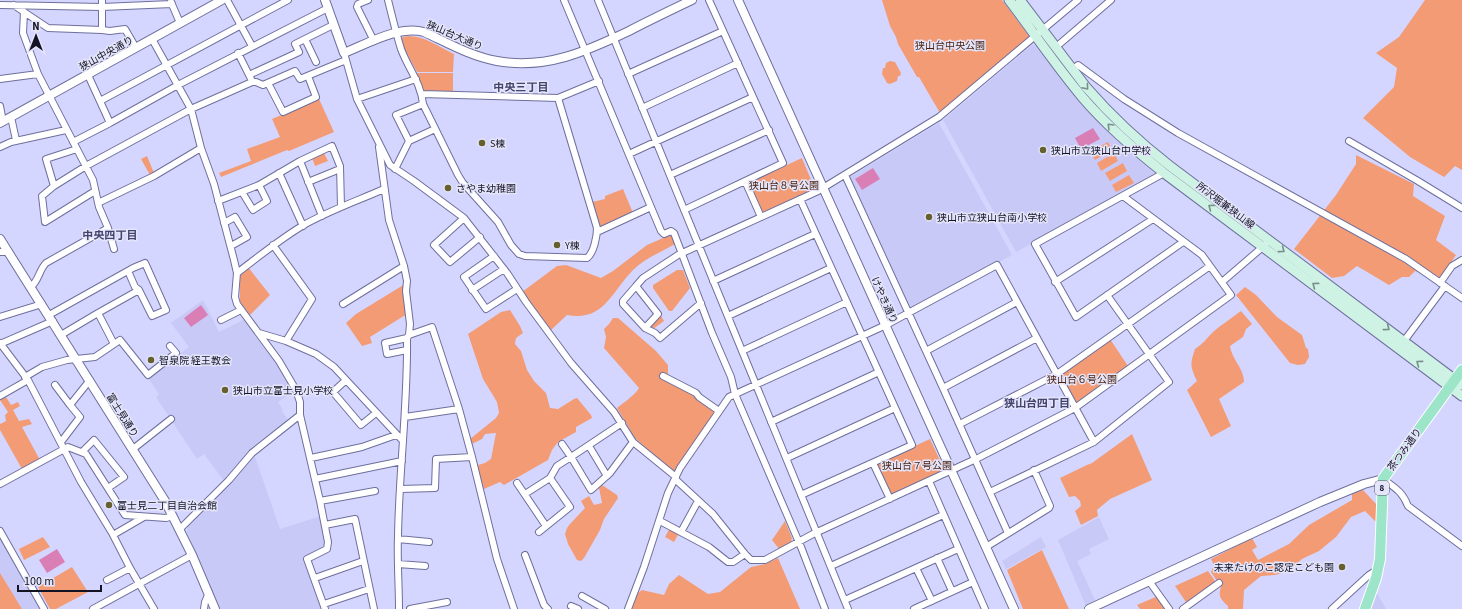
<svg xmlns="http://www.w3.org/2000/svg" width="1462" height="609" font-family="'Source Sans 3','Noto Sans JP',sans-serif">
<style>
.built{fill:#c8c9f7}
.green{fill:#f39b75}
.water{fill:#d97fb6}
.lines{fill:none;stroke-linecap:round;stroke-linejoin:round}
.minor-casing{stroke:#6e6f9c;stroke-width:8}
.tertiary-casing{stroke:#6e6f9c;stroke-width:10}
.secondary-casing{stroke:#6e6f9c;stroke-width:11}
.primary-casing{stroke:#fff;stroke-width:12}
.minor{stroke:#fff;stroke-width:6}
.tertiary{stroke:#fff;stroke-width:8}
.secondary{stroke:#cef2e3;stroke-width:9}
.primary{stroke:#9de5c8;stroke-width:10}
.oneway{stroke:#7a8e8d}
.poi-dot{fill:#65602d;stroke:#e4e5fa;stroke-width:1.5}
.labels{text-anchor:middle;stroke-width:3;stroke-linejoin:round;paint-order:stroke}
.shield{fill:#e4e5fa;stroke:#525264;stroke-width:1}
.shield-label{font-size:9px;font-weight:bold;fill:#131324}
.street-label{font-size:10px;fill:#131324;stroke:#e4e5fa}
.park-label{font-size:10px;fill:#492312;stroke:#e4e5fa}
.poi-label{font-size:10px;fill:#131324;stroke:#e4e5fa;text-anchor:start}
.neighbourhood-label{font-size:11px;font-weight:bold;fill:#43436c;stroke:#e4e5fa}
</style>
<rect width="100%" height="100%" fill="#d5d6ff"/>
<path class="built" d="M1032,45H1035L1086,109L1117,141L1155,174V176L1016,252L943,120Z
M939,123L1012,255L911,309L909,308L850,179V177Z
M203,300L219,332L245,319L279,365L293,388L292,392L278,402L283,410L282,411L289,421L224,481L204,454L197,459L156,397L159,394L148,378L189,347L171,323Z
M254,454L280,529L321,516L326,540L325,547L304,558L323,609H220L187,532L188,524Z
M1099,517L1109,539L1089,549L1091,554L1077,561L1096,602L1086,606L1058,540Z
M1041,537L1046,547L1006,569L1002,561Z
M0,538L12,560L40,609H0Z
M1376,591L1386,609H1369Z"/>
<path class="green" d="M882,0H1002L1029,36L1028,38L940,113L919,77H917L898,44L896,37L890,26Z
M1425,0H1462V170L1455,166L1444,177L1410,157L1363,118L1394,87L1397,68L1376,53L1399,37Z
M408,36C425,36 439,47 454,54L453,72H417L404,48L401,39L403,37Z
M890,61L895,62L901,73L900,76H898L897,81L890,84L887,83L882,74L883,68H885L886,63Z
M417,73H453V92L424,91Z
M319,99L334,132L289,151L287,150L221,177L219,173L251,161L247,149L280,137L272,119Z
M1108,142L1112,150L1095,160L1090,152Z
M324,153L328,161L315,166L312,158Z
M1114,153L1118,161L1101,171L1097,163Z
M1356,155L1414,184L1413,196L1445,216L1436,240L1456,255L1439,280L1415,271L1409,277H1402L1389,285L1357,266L1344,276L1332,278L1294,249L1336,195L1356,164Z
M147,156L154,173L150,175L141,159Z
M802,158L814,187L813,190L763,213L761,212L748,184L750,182Z
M1123,163L1127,171L1110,181L1105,173Z
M1129,175L1134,183L1116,192L1112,185Z
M623,189L633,213L601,228L599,227L592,202L605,199V196Z
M670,235L672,237L675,244C661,252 644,259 633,270C612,291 604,322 567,315L550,331L522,292L557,266L566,265L601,278L613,271L647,245Z
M248,267L270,295L250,315L240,302V275L242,272Z
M677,270H683L690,288L672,311H669L653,288V285Z
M405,284L407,314L370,337L372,343L362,346L346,323L356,314Z
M1245,287L1256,295L1277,317L1302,335L1306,348L1308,349L1309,357L1305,364L1298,365L1290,363L1236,295Z
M510,310L520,326L523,333L516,338L515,344L521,351L527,370L534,381L546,393L550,408L558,409L574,399L577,398L591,415L592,418L576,427V432L558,442L552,450L548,460L504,485L500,482L484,489L479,474L478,465L485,463L491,459L496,433L485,434L482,439L472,444L470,439L496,418L499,413L497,402L483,379L468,334L501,312Z
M1241,311L1252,324L1246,329L1243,337L1230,346C1232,360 1244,368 1244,382L1219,399L1231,426L1211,437L1187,390L1197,381C1190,366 1190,364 1195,349C1204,343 1206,339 1213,332C1222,324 1232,318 1241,311Z
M660,314L664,321L653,329L648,327Z
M613,318H618L656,351L668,365V373L671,383L695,396L715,411L674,473L635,438L617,408C624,402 634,396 639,388L604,348L606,337L604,329L609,324Z
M1110,339L1128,366L1077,403H1075L1060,376V374Z
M6,397L11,405L18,402L20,406L13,410L19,421L29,419L32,424L22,427L40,460L22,469L0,430V424L6,421L5,415L8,412L0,400Z
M1132,434L1152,480L1110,499L1097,510L1098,516L1081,525L1075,511L1081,506L1080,501L1075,496L1069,497L1060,478L1087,465L1092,463Z
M930,439L944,469L943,473L893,495L890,494L877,466L878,463Z
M602,485L617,495L618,498L604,519L600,530L584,558L581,561L577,560L568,544L565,534L567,528L570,524L585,508L581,501L589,496L594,505L602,503L599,488Z
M1363,490L1378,506V524L1365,511L1351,517L1336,537L1319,551L1302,559L1289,571L1275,575L1261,576L1244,590L1243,609H1228V606C1220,599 1218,596 1221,587L1211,572L1214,565L1211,559L1252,538L1257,547L1252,550L1258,560L1289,544L1309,525L1352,500V494Z
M785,521L792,538L791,542L780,550L772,540Z
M670,528L679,533L674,542L665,537Z
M43,537L50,547L24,560L19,549Z
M1042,550L1069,609H1023L1007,570Z
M778,558L800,609H629L634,596L642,590L664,595L669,584L679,575L708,594L720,592L751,567L765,564Z
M72,567L88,592L56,609H50L38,587Z
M1208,571L1217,584L1188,605L1175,586Z
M0,573L22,609H0Z
M1158,596L1167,609H1140L1137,605Z"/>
<path class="water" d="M1093,128L1100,139L1081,149L1075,138Z
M873,168L880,179L862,190L855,179Z
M201,305L208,315L191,327L184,318Z
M57,549L65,562L47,573L39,560Z"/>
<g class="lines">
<g class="minor-casing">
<path id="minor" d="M227,0L252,46
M368,0L358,4L357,7L374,41
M388,0C392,16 396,33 401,49C408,68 421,83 423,104L458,175L463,183L498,222L511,245L519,254L525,256L587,258C594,253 597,236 597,228L558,98
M564,0L661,231L664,234L671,231L674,233L712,333L731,377L735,394L801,547L825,609
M598,0L848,609
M171,2L180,23
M0,5L102,7L172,4
M14,5L24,12L23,33L38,74L93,180L99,207L108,228L46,263C39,270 39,280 31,287
M24,12L48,28L102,30V0
M102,30L110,31L125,29L136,48
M152,39L191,109L201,148L214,184L234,260L237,273L235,297L237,304L279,361L296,390L300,402V415L320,501L328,542L327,549L307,559L325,609
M305,39L316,62
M1056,47L1111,0
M238,53L251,79
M344,53L357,99L390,165L414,181L464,218L507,273L526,302L571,363L614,412L633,442L676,477
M1072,70L1078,65L1124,99L1178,133L1406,259L1462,298
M628,74L723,31
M249,75L299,52L295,44L333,25
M0,79L38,74
M268,83L283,112L316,97L308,76
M422,94L558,98L599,81
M357,99L416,79
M100,101L288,0
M0,106L3,122
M642,108L738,63
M11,117L16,140
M110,123L178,85L328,8
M409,141L396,115L423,104
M1349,141L1418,181L1462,208
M73,142L110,123L88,75
M0,147L11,142L66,130
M379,147L389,220L404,266L407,281L406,291L410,324L409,335L407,338C408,404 399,470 398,536C397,560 399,585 399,609
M77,149L46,159L54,186L86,166L191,109L252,82H256L263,85L295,71L300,79L346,60
M629,154L753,97
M300,161L322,216
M395,169L409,141L435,129
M279,173L303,226
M1164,173L1035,244L1076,317L1183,242
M670,175L769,130
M845,175L943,388L1008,533
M745,181L761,217
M308,182L340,169
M54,186L42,196L45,222L95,191
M242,192L253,210L267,201L259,185
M800,199L912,445L801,495
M218,201L259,185L300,161L332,146L340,166L341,207
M98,203L154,176L201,148
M684,210L783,163L709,0
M464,218L434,245L450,262L480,237
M224,223L235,217L247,237L231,246
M108,228L114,249
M597,232L651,207
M273,245L312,299L286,341
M0,252H8
M494,256L464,277L486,309L517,289
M237,273C258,257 279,240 302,226C328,211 357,201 384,189
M713,281L815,234
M1055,282L1153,219
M1222,282L1265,245
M1440,283L1452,266L1462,260
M636,286L643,278L678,255L818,191L939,117L1078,0
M636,286L658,314L645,328L623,304V301Z
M472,290L504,269
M343,304L404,266
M49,315L133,268L145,263L166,310L152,316L139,290L135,287L128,271
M728,316L831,268
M0,317L42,304
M221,320L241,310
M645,328L655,333L660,338L701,303
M259,333L286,341L316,354L334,367L403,441
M61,335L98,313
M409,335L432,327L459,409L472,457L497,559L514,609
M407,338L385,343L387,354L407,350
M1404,341L1445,286
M0,343L28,380L81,482L112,533L130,568L154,609
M0,344L53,321
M114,344L98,313L139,290
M742,351L847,302
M926,351L1017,302
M663,376L696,393L699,397L719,411
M25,377L42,367L67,360L95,357L120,340L148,375L176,353L170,346
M346,380L333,392L361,425L376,413
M55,385L70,405
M943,388L1037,338
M0,396L28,380
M405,417L459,409
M771,422L879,372
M960,424L1057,374L1210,266
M61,442L80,417L70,405L90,380
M562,444L571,457L622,423
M589,446L607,476
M133,449L171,419
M82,452L94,440L124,477L108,488
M311,458L362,447L396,435
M787,458L895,408
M873,463L890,499
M315,479L402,461
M675,479L713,514L745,554L751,560H765L813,534L978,458L1075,408L1231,295L1202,255L1123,196
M1383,479C1395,488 1402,491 1408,506L1462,546
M929,481L985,609
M517,483L546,526
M0,484L68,447L86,454L125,515L166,518L173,516
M401,489L435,488L436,459L472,457
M990,492L1094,442L1169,382L1107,295
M525,494L550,478
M320,501L375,491
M660,521L709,547L728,562H733L745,554
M325,525L355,519L374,609
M180,529L229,480L252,453L300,415
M0,531L44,609
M539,532L570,507L550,478L557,466L571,457L591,490L610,473L633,442
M681,532L698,501
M113,535L144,517
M398,539L429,542
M986,547L1049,508L1050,506L1034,470
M525,555L544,605L548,609
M937,558L952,591
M398,564L425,566
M831,566L943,515
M916,568L932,601
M315,578L363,561
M107,580L130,568
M1149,581L1169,609
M582,596L605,609
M845,600L958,549
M324,604L369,589
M571,606L578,609
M93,609L192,555
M204,609L205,602L209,593
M410,609L447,602
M628,609L644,567L668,493L680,468L729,397L886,325L997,265L1094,442
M914,609L973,582
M1183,609L1219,583
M1332,609L1369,575L1377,570"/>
</g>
<g class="tertiary-casing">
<path id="tertiary" d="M325,0L344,53C367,44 399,25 424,32C448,43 470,56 497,61C546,70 587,51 629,31C650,20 671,10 692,0
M738,0L1014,609
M0,123L222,0
M0,239L165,501L192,555L215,609
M1089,609L1320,502L1364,484L1383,479"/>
</g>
<g class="secondary-casing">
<path id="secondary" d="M1009,0C1034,33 1057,67 1083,98C1107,126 1135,150 1164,173L1462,396
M1020,0L1086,87C1112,117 1139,142 1170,166L1462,385"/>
</g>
<g class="primary-casing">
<path id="primary" d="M1365,609L1376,578L1380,559L1383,479L1462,370"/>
</g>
<use href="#minor" class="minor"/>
<use href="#tertiary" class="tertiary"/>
<use href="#secondary" class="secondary"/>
<use href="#primary" class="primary"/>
</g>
<defs><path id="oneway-chevron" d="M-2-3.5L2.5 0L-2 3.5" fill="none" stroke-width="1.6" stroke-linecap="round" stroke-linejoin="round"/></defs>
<g class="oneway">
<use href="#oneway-chevron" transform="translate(1086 87) rotate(50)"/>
<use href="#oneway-chevron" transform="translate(1110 126) rotate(-135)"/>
<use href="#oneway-chevron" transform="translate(1211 207) rotate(-143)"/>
<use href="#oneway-chevron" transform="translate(1282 250) rotate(37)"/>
<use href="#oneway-chevron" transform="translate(1315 285) rotate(-143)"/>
<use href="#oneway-chevron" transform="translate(1387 328) rotate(37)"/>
<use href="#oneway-chevron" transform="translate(1419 363) rotate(-143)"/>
</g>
<g class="poi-dot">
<circle cx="482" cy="143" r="4"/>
<circle cx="1043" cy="150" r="4"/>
<circle cx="448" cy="188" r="4"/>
<circle cx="929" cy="217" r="4"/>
<circle cx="557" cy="245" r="4"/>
<circle cx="151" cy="360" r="4"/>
<circle cx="225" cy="390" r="4"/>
<circle cx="109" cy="505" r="4"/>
<circle cx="1342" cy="567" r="4"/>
</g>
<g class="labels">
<rect class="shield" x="1375" y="481" width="14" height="14" rx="3"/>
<g class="shield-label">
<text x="1382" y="491">8</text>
</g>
<g class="street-label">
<text transform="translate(455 35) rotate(23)" y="4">狭山台大通り</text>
<text transform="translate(106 53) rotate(-29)" y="4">狭山中央通り</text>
<text transform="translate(1226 205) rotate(37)" y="4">所沢堀兼狭山線</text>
<text transform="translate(885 300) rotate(66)" y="4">けやき通り</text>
<text transform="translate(123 415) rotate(58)" y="4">富士見通り</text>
<text transform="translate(1404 449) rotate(-54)" y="4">茶つみ通り</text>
</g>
<g class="park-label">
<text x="950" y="49">狭山台中央公園</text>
<text x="784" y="189">狭山台８号公園</text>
<text x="1082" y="383">狭山台６号公園</text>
<text x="917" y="469">狭山台７号公園</text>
</g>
<g class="poi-label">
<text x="490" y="147">S棟</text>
<text x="1051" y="154">狭山市立狭山台中学校</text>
<text x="456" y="192">さやま幼稚園</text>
<text x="937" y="221">狭山市立狭山台南小学校</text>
<text x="565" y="249">Y棟</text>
<text x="159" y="364">智泉院 経王教会</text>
<text x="233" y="394">狭山市立富士見小学校</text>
<text x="117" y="509">富士見二丁目自治会館</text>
<text x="1334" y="571" text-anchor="end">未来たけのこ認定こども園</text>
</g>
<g class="neighbourhood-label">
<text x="521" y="91">中央三丁目</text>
<text x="110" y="239">中央四丁目</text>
<text x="1037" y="407">狭山台四丁目</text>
</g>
</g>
<g transform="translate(36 36)" stroke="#e4e5fa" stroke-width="3" paint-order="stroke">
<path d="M0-3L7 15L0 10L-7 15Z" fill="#131324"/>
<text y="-6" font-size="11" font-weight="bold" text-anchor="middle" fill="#131324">N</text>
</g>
<path d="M18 585v6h83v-6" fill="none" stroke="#131324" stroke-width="2"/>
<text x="24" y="585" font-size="12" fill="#131324" stroke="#e4e5fa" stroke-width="3" paint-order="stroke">100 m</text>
</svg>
